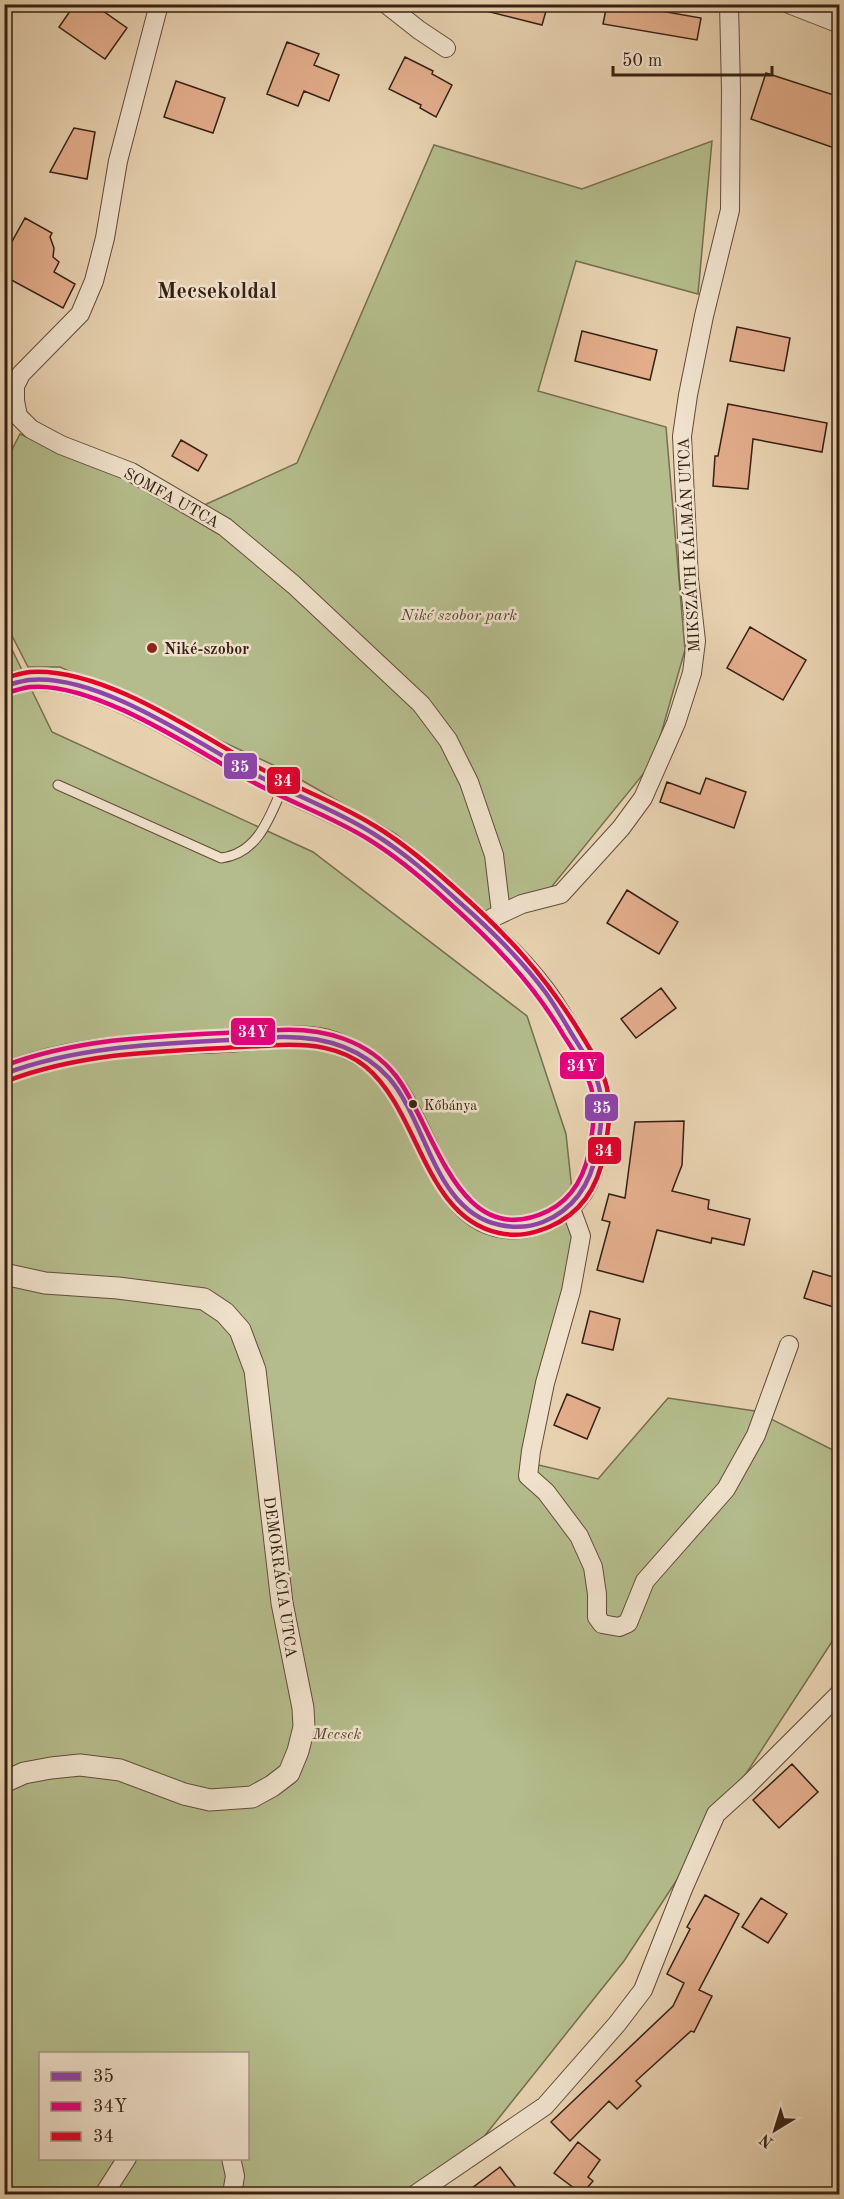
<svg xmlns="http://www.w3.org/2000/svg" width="844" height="2199" font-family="'Old Standard TT',serif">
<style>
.green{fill:#b4bc8b;stroke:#766e4e;stroke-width:1.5;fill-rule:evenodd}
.building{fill:#e3ad8c;stroke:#372012;stroke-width:1.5}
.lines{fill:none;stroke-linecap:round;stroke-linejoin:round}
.service-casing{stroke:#634c39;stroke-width:11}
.minor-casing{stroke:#634c39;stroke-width:20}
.tertiary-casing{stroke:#634c39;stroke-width:23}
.service{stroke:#efe1cb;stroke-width:9}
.minor{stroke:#efe1cb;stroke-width:18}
.tertiary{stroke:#efe1cb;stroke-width:21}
.bus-1-casing{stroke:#efe1cb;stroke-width:9}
.bus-2-casing{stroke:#efe1cb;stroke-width:9}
.bus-3-casing{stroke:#efe1cb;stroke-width:9}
.bus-1{stroke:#8e44ad;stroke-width:4.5}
.bus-2{stroke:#e5007d;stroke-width:4.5}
.bus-3{stroke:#e4002b;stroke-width:4.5}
.poi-dot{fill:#8f2418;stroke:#efe1cb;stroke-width:2}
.bus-dot{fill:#372012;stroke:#efe1cb;stroke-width:2}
.labels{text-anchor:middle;stroke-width:5;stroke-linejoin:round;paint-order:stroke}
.bus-label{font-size:14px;fill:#372012;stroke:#efe1cb;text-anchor:start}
.street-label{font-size:16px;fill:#372012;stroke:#efe1cb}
.park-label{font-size:16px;font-style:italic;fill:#564730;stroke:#efe1cb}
.poi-label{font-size:16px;font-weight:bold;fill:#372012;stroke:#efe1cb;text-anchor:start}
.district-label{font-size:22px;font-weight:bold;fill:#372012;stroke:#efe1cb}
.line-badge{stroke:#efe1cb;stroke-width:2}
.badge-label{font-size:16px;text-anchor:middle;font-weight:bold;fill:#fff}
</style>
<rect width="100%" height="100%" fill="#e7d1af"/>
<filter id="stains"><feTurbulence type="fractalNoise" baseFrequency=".00333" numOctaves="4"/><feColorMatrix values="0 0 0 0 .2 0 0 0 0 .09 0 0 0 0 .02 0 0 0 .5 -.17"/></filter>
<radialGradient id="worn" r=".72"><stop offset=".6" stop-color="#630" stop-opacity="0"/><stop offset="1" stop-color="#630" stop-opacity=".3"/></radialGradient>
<path class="green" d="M712,141L698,294L576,261L538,391L666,427L685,650L653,762L549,890L486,915L396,834L282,769L60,667H28L5,622L4,465L20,434L200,507L297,463L434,145L582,189Z
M4,633L52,732L313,852L527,1016L566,1134L578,1247L530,1463L598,1479L668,1398L755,1411L839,1453V1631L624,1961L463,2163L426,2194H5ZM40,2054H248V2158H40Z"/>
<path class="building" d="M75,4H93L127,28L105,59L59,27Z
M487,4H548L542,25L486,11Z
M607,4H621L701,18L697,40L603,24Z
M287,42L319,54L314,65L339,75L329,101L304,91L298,106L267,94Z
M405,57L433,71L432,74L452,85L436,117L420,108L421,105L389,89Z
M766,73L840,97V150L751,119Z
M176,81L225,98L213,133L164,117Z
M74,128L95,132L87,179L50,172Z
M25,218L52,233L50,237L54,248L53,257L59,262L54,272L75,284L63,308L4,276V256Z
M737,327L790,338L784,371L730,361Z
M582,331L657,350L650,380L575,361Z
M728,404L827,423L822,452L753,439L748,489L713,486L715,456H718Z
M181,440L207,455L198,471L172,456Z
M750,627L806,660L783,700L727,668Z
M706,778L746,792L734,828L660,802L667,782L700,794Z
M627,890L678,922L659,954L607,923Z
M661,988L676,1008L636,1038L621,1019Z
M684,1121L682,1165L672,1191L709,1200L708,1209L750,1219L744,1245L712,1238L711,1243L657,1230L643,1282L597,1270L610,1222L602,1220L609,1194L625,1198L635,1122Z
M813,1271L840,1279V1309L804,1298Z
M590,1311L620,1319L613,1350L582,1343Z
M567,1394L600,1408L587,1439L554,1425Z
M792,1764L818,1792L779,1828L753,1800Z
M705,1895L739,1914L699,1990L712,1996L694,2032L691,2031L636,2081L641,2086L617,2109L609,2101L570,2141L551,2122L673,2006L684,1983L667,1974L690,1929L687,1927Z
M761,1898L787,1914L768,1943L742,1927Z
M578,2142L600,2160L588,2177L593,2181L582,2194L554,2173Z
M500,2167L521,2194H464Z"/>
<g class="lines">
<g class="service-casing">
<path id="service" d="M58,785L221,858C257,854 269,819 282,789"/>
</g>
<g class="minor-casing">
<path id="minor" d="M159,4L118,161L105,238L94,281L80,314L21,374L15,386V401L18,416L31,429L61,445L131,472L225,527L294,585L421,704L448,740L469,782L494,855L501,913
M386,4L419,30L446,48
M789,4L840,24
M492,918L522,904L561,894L621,828L643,798L676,723L692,673L696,641L689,579L682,436L688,395L704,316L730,210L731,90L729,4
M570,1206L581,1236L571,1291L545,1383L531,1451L528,1476L546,1492L579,1536L593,1567L597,1594V1617L602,1624L619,1627L628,1623L645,1581L726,1489L756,1435L789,1345
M231,2158L235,2176L232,2194
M104,2194L127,2158
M416,2194L545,2106L617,2024L643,1990L683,1889L716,1814L747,1786L840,1693"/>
</g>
<g class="tertiary-casing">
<path id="tertiary" d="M4,686C67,658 171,728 226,758C244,768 262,779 281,788C311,803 342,815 371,832C407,854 437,882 468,910C494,935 521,960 543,989C554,1003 563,1019 572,1034C584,1053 598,1075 601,1097C603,1110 600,1123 599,1136C596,1161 590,1189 570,1206C555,1218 532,1228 513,1228C430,1227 430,1101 369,1060C357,1052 340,1044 326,1040C297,1033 263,1039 233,1041C160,1045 72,1044 4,1074
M4,1274L45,1283L118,1288L204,1299L225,1313L240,1330L255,1370L282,1603L303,1708L304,1727L298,1751L289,1773L272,1786L252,1797L210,1800L184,1794L120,1770L80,1765L51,1768L24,1773L4,1782"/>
</g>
<use href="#service" class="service"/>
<use href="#minor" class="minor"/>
<use href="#tertiary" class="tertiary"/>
<g class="bus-1-casing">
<path id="bus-1" d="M4,686C12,684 21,681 29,680C96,673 192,739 249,771C290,794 335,809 374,834C405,853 432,877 458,901C490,929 521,959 546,993C556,1007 564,1021 573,1036C583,1052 594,1068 599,1087C604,1107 601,1129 597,1150C591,1183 575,1209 543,1222C528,1228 515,1228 500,1225C435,1212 427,1122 389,1078C360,1046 321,1036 280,1037C187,1044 92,1041 4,1074"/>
</g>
<g class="bus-2-casing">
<path id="bus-2" d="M4,1066C92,1033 188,1036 280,1030C323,1028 368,1040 396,1076C435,1126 458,1255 548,1211C576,1197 587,1171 591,1141C593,1125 596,1107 592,1091C587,1071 575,1053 564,1036C533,983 492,941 446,900C422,878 396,856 368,839C331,816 289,802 251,781C196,750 94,681 30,687C22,688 14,691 6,693"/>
</g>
<g class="bus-3-casing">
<path id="bus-3" d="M4,678C13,676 21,673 30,672C101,667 194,731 254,765C293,787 337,802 375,826C405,844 431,867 457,890C507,935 543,973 579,1031C590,1049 602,1067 607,1088C612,1109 608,1132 604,1153C598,1187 582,1213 549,1227C532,1234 517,1237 499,1233C424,1217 420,1112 366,1067C342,1047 310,1044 280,1045C188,1051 94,1048 7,1081"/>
</g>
<use href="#bus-1" class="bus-1"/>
<use href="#bus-2" class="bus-2"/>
<use href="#bus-3" class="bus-3"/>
</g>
<circle class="poi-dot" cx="152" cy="648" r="6"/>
<circle class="bus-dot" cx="413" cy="1104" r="5"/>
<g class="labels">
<g class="bus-label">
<text x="424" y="1110">Kőbánya</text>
</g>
<g class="street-label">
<text transform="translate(172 497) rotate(29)" y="6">SOMFA UTCA</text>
<text transform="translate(688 545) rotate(-93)" y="6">MIKSZÁTH KÁLMÁN UTCA</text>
<text transform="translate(281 1577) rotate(82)" y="6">DEMOKRÁCIA UTCA</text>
</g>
<g class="park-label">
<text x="459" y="620">Niké szobor park</text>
<text x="337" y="1739">Mecsek</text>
</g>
<g class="poi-label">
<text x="164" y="654">Niké-szobor</text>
</g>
<g class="district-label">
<text x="217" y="298">Mecsekoldal</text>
</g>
</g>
<g class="line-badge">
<rect x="223" y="752" width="35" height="28" rx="6" fill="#8e44ad"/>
<rect x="266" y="766" width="35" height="29" rx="6" fill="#e4002b"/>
<rect x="230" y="1017" width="46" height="29" rx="6" fill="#e5007d"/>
<rect x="559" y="1051" width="46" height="29" rx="6" fill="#e5007d"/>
<rect x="584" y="1093" width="35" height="29" rx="6" fill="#8e44ad"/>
<rect x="587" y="1136" width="35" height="29" rx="6" fill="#e4002b"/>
</g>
<g class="badge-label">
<text x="240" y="772">35</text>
<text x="283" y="786">34</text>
<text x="253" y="1037">34Y</text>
<text x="582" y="1071">34Y</text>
<text x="602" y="1113">35</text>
<text x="604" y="1156">34</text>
</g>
<rect width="844" height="2199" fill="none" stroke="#e7d1af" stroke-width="24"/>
<rect x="6" y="6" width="832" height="2187" fill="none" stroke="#372012" stroke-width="3"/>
<rect x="12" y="12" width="820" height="2175" fill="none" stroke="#372012" stroke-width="1.5"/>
<rect x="39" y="2052" width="210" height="108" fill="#efe1cb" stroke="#a59481" stroke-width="1.5"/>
<rect x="51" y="2072" width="30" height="9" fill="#8e44ad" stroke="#a59481" stroke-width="1.5"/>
<text x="93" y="2082" font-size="18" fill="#372012">35</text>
<rect x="51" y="2102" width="30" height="9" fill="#e5007d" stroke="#a59481" stroke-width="1.5"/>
<text x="93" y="2112" font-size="18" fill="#372012">34Y</text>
<rect x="51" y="2132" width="30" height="9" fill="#e4002b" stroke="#a59481" stroke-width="1.5"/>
<text x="93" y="2142" font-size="18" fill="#372012">34</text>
<g transform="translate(775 2130) rotate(218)" stroke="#efe1cb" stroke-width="4.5" paint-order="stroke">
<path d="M0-4.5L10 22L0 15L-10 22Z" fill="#372012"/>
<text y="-9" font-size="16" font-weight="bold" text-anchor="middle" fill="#372012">N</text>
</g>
<path d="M613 66v9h159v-9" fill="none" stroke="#372012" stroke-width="3"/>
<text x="622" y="66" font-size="18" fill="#372012" stroke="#efe1cb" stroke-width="4.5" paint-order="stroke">50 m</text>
<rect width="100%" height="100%" filter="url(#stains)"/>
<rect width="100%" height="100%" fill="url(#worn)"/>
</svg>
